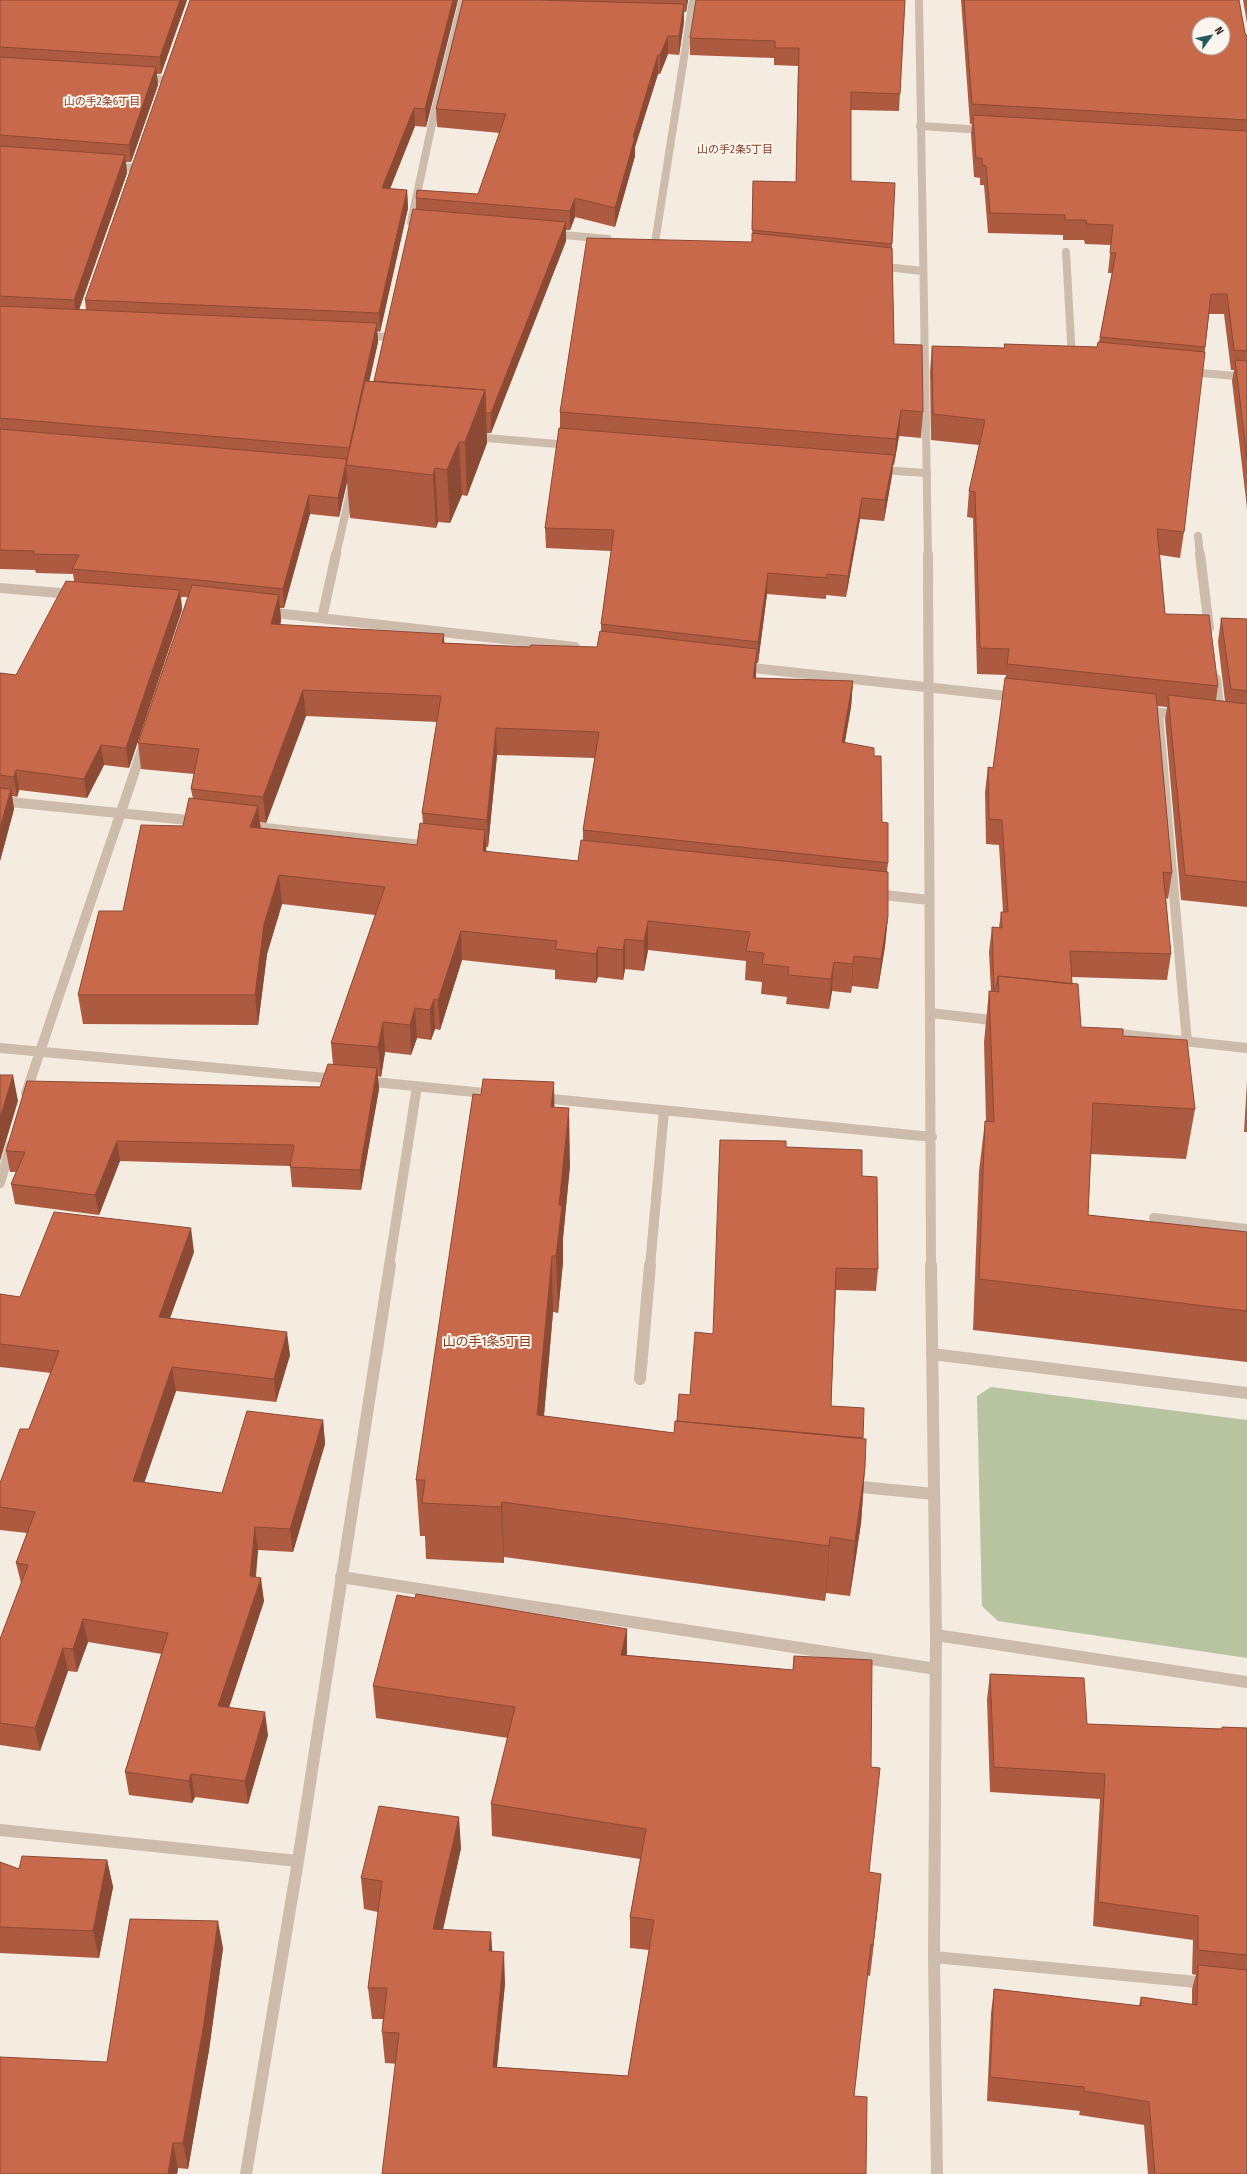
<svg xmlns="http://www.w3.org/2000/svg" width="1247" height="2174" font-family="'Fira Sans Condensed','Noto Sans JP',sans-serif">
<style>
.green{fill:#b8c4a0}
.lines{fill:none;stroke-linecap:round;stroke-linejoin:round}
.minor-far2{stroke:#cdbbac;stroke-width:8}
.minor-far1{stroke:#cdbbac;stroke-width:10}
.minor{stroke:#cdbbac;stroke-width:12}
.wall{fill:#ac5a40;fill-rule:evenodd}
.shaded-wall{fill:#8c4a34}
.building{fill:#c8694b;stroke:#8c4a34;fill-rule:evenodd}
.labels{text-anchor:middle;stroke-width:4;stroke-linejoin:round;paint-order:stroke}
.far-neighbourhood-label{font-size:11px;fill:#8c3b22;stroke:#fbf5ee}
.neighbourhood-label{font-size:13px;fill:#8c3b22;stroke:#fbf5ee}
</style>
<rect width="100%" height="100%" fill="#f4ebe1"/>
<path class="green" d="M991,1387L1247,1420V1658L998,1621L982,1606L977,1396Z"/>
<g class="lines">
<path class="minor-far2" d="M919,0L928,555
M144,78L166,80
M920,126L984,130
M113,166L135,168
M411,222L434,115L463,0
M552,234L608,239
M655,243L693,0
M1066,252L1072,359
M878,266L922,271
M366,336L385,337
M1190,372L1247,377
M474,437L569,445
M880,470L927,473
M1198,536L1200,555
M336,555L351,489"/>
<path class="minor-far1" d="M928,554L931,1266
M1200,554L1209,628
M0,588L72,594
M267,612L575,647
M322,618L336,554
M744,667L1016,697
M1216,679L1220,713
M1145,711L1179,715
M1158,713L1187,1042
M0,801L197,821
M247,826L430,846
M875,894L929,900
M930,1013L1000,1021
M1111,1033L1247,1048
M0,1048L337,1079
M364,1081L494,1094
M26,1093L144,744
M542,1098L932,1137
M0,1183L11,1145
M1154,1218L1247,1229
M389,1266L417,1086
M650,1266L664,1111"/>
<path class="minor" d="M931,1265L936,1635L934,1957L937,2174
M932,1354L1247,1393
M640,1379L650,1265
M851,1486L934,1494
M341,1577L936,1669
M936,1635L1247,1682
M0,1830L298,1861
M934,1957L1207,1983
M246,2174L298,1861L390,1265"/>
</g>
<path class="wall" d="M0,0H187L161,74H157L158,85L131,162H126L127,173L79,310H86L85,300L458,0L426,127L415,126L390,189L407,190L408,208L380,332L377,331L378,342L369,381H374L416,209V198L478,194L500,133L437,127L436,109L463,0H688L686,12H684V22L679,55L668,54L660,74H658L635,147V156L615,227L575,217L570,230H566V241L491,433H487V443L467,496L462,495L450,523L438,522L436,528L350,518L347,482L339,517L310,514L284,608H280L281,621L280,625L444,643L530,647H597L601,632V624L611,551L546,548L545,528L560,428V412L752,242L753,181L796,182L798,66L774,65V58L690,55V38L905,0L899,111L851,110V181L892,244L894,344L923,412L921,438L899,436L894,465H893L892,475L884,521L860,519L846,597L826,595V599L767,594L758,663H756V678L853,681L851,707L845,742L874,756L882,822L888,863L887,872L888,916L885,946L878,989L852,986L851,993L832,991L829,1009L786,1004L787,997L761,994L762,982L745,980L746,961L648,950L644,971L625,969L623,980L598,977L596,983L555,979V970L462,960L440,1030L435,1029L431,1040L417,1038L411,1055L385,1052L381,1077L378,1076L379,1089L361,1190L292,1187L290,1166L120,1161L99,1215L15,1204L11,1184L16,1172H10L6,1151L320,1087L333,1065L331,1043L375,915L282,904L267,954L258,1025L83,1024L78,995L123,911L183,826L193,799L191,789L194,774L141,769L138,743L188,597H181L182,610L129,768L104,765L87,798L19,790L17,797L12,796L14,809L0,861V673L16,675L74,581L73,574L36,573L35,570L0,569ZM306,716L437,722L422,813L423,823L417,845L261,828L260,822L266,823ZM497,755L595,758L583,830V840L578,861L486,852V847H488Z
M961,0H1239L1245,33L1247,36V508L1232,381L1234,370H1231L1224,314H1209L1184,532L1180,558L1160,555L1165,614L1218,686L1216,700L1225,701L1218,642L1221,618L1247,619V907L1181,900L1165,720L1167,707L1157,706L1172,873L1168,899L1166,898L1171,954L1167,980L1072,977V984L1081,1027L1123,1036L1195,1109L1186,1159L1091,1154L1088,1215L1247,1232V1362L973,1330L979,1171L985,1121H986L984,1042L989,991H991L989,952L992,927L999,928L1001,912H1003L999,845L986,844L985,792L988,767L993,768L1006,675L977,674L973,518L967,517L969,491L979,445L931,440L930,371L932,346L1004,348V344L1097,347L1099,342L1112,273H1108L1111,245L1085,244L1084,240H1063V235L988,233L984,185H980V178L974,177L971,134L972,124H970Z
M1243,0H1247V23Z
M1247,1081V1132H1244Z
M554,1108L570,1165L563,1238V1262L558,1313L553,1312L544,1416L674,1433L677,1421L690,1395L713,1334L786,1147L862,1176L878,1269L876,1291L836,1290L831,1406L863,1438L865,1467L861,1523L850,1596L826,1593L825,1601L504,1557V1563L426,1559L425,1536H420L416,1480Z
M194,1252L170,1318L290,1355L276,1402L176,1391L144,1482L222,1493L323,1420L325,1444L293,1552L258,1550L256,1577L264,1601L229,1707L268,1735L248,1804L195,1797L192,1803L129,1795L125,1772L162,1654L88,1642L77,1672L68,1671L40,1751L0,1745V1639L21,1583L16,1563L27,1533L0,1530V1483L29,1429L51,1373L0,1367V1294L20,1297Z
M627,1629V1655L793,1670L794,1656L869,1872L878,1905L870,1976L867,1975L854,2096L385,2063L382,2032L383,2019H372L368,1988L378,1912L364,1909L361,1878L461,1848L443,1930L492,1952L505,1983L497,2067L628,2076L649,1950L630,1948V1917L640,1859L492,1836L491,1804L508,1738L376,1718L373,1686Z
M990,1674L1087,1724L1222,1729V1727L1247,1728V2174H1148L1144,2125L1079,2115L1080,2111L987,2101L991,2013L994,1989L1139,2006L1141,1997L1192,2005V1989L1196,1975L1192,1974L1193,1940L1093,1926L1100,1799L990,1792L987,1699Z
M107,1860L113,1887L99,1958L0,1953V1862L19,1869Z
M223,1948L209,2050L188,2169L178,2168L177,2174H0L107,2062Z"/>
<path class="shaded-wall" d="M180,0H187L161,74L160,57Z
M453,0H458L426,127L425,109Z
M686,0H688L686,12Z
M684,4V22L679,55V36Z
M668,36V54L660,74V55Z
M658,55V74L635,147V156L615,227V208L633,137Z
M156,67L158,85L131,162L129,145Z
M414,108L415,126L383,206L382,188Z
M125,155L127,173L76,318L74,300Z
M407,190L408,208L380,332L379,313Z
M575,198V217L570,230V211Z
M566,222V241L491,433V413Z
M377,323L378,342L351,465H350L349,448Z
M485,390L487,443L467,496L465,442Z
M901,410L899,436L894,465L896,439Z
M459,442L462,495L450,523L447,470Z
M894,455L892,475L884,521L885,500Z
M347,459L346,465L347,482L339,517L338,498Z
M435,468L438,522L436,528L433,475Z
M309,495L310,514L284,608L283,589Z
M862,498L860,519L846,597L848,576Z
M768,573L767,594L758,663V642Z
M180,590L182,610L129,768L126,748Z
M279,595L281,621L273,650L271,624Z
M444,634L445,660L442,643Z
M757,649L756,675L752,704L753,678Z
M853,681L851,707L840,768L842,742Z
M303,690L306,716L266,823L263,797Z
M496,728L497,755L488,847L487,820Z
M101,745L104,765L87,798L84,779Z
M16,770L19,790L17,797L14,777Z
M11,789L14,809L0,861V828Z
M258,806L261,835L250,827Z
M485,830L487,859L483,851Z
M279,875L282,904L267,954L258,1025L255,995L264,924Z
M888,916L885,946L878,989L881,959Z
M648,921V950L644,971V941Z
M461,931L462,960L440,1030L438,1000Z
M625,939V969L623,980V950Z
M598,947V977L596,983V954Z
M854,956L852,986L851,993L853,964Z
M834,962L832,991L829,1009L831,979Z
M434,999L435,1029L431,1040L430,1010Z
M415,1008L417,1038L411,1055L410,1025Z
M383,1022L385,1052L381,1077L378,1047Z
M377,1068L379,1089L361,1190L360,1170Z
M13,1075L18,1101L0,1161V1118Z
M554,1082L555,1139L551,1107Z
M569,1108L570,1165L563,1238V1262L558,1313L556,1256L559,1205Z
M117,1141L120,1161L99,1215L95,1195Z
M191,1228L194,1252L162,1340L159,1317Z
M552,1256L553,1312L539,1471L537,1415Z
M287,1332L290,1355L276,1402L274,1379Z
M172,1367L176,1391L137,1504L133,1481Z
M323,1420L325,1444L293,1552L290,1529Z
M865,1467L861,1523L850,1596L855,1541Z
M502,1502L504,1557V1563L501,1507Z
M255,1527L258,1550L253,1599L250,1576Z
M830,1537L826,1593L825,1601L829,1546Z
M261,1578L264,1601L222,1729L218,1706Z
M83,1619L88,1642L77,1672L73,1649Z
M627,1629V1661L621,1655Z
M63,1648L68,1671L40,1751L35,1728Z
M265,1712L268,1735L248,1804L245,1781Z
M191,1774L195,1797L192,1803L189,1781Z
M459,1817L461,1848L436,1960L433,1929Z
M107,1860L113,1887L99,1958L93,1931Z
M881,1874L878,1905L870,1976L873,1945Z
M218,1921L223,1948L209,2050L188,2169L183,2143Z
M491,1932L493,1963L489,1951Z
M504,1952L505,1983L494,2097L493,2067Z
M173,2143L178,2168L177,2174H168Z"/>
<path class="building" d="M0,0H180L160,57L0,47Z
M190,0H453L425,109L414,108L382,188L407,190L379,313L85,300Z
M463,0H537L684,4L679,36H668L660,55H658L633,137H635L615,208L575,198L570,211L416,198L417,190L478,194L506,114L436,109Z
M696,0H905L900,94L851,92V181L895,183L892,244L752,230L753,181L796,182L799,48H775V41L690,38Z
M964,0H1239L1245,33L1247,36V120L972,104ZM1199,24H1223V48H1199Z
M0,57L156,67L129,145L0,135Z
M973,115L1247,131V351L1234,350L1227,294H1211L1205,347L1100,337L1116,253H1110L1113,225L1087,224L1086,220H1065V215L990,213L986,166L982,165V158H976Z
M0,146L125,155L74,300L0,296Z
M413,209L566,222L491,413H486L485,390L374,381Z
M752,233L892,248L894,344L922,345L923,412L901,410L896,439L560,412L587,238L752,242Z
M0,306L377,323L349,448L0,418Z
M1098,342L1205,352L1184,532L1157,529L1165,614L1209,615L1218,686L1007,664L1009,649L980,648L975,492L969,491L985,420L933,414L932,346L1005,348L1004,344L1097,347Z
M1235,360L1247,361V458Z
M365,381L485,390L465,442H459L447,470L435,468L433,475L346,465Z
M559,428L894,455L885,500L862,498L848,576L827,574V578L768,573L758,642L601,624L614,530L545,528Z
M0,429L347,459L338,498L309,495L283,589L189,579L72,569L79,555L33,554L34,551L0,550Z
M66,581L180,590L126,748L101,745L84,779L16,770L14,777L0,775V673L16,675Z
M192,585L279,595L271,624L444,634L442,643L530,647L531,645L597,647L600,631L757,649L753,678L853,681L842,742L874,748V756H881L882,822L888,823V863L583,830L599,732L496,728L487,820L422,813L441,696L303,690L263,797L191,789L199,749L138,743Z
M1221,618L1247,619V691L1231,689Z
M1005,678L1156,694L1172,873L1163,872L1171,954L1070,951L1072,984L998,976L996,988H994L992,927L1002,928L1001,912H1008L1002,820L989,819L988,767L993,768Z
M1168,695L1247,704V882L1185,875Z
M0,788L11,789L0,828Z
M189,798L258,806L250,827L417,845L420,823L485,830L483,851L578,861L581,840L888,872V916L881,959L854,956L853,964L834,962L831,979L788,975L789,967L762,964L764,953L746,951L750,932L648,921L644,941L625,939L623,950L598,947L596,954L555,949L557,941L461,931L438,1000L434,999L430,1010L415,1008L410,1025L383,1022L378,1047L331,1043L385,887L279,875L264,924L255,995H78L99,911H123L141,825L183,826Z
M998,976L1078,984L1081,1027L1123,1029V1036L1187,1040L1195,1109L1093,1103L1088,1215L1247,1232V1311L979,1279L985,1121L994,1122L989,991L999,992Z
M328,1064L377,1068L360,1170L290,1167L294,1145L117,1141L95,1195L11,1184L25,1152L6,1151L27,1081L320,1087Z
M0,1075H13L0,1118Z
M483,1079L554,1082L551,1107L569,1108L559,1205L562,1206L556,1256H552L537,1415L674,1433L675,1421L866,1439L865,1467L855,1541L830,1537L829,1546L502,1502L501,1507L422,1503L425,1480H416L473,1094L481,1095Z
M720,1140L786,1141V1147L862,1150V1176L877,1177L878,1269L836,1268L831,1406L864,1408L863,1438L677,1421L679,1394L690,1395L695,1332L713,1334Z
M54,1212L191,1228L159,1317L287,1332L274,1379L172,1367L133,1481L222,1493L247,1411L323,1420L290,1529L255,1527L250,1576L261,1578L218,1706L265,1712L245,1781L191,1774L189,1781L125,1772L168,1633L83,1619L73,1649L63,1648L35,1728L0,1723V1639L28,1565L16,1563L35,1512L0,1507V1483L20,1429H29L59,1351L0,1344V1294L20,1297Z
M416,1594L627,1629L621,1655L793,1670L794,1656L872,1660L871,1767L880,1768L869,1872L881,1874L873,1945L871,1944L854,2096L867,2097L866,2174H382L399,2033L382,2032L387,1988H368L382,1881L361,1878L379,1806L459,1817L433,1929L491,1932L489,1951L504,1952L493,2067L628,2076L654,1920L630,1917L646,1829L491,1804L515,1707L373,1686L397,1595L415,1598Z
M990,1674L1084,1678L1087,1724L1222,1729V1727L1247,1728V1955L1198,1950V1916L1098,1902L1105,1774L994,1767Z
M22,1856L107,1860L93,1931L0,1927V1862L19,1869Z
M130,1919L218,1921L204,2023L183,2143H173L168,2174H0V2057L107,2062Z
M1198,1965L1247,1970V2174H1155L1149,2102L1084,2091V2087L990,2077L994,1989L1141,2006V1997L1197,2005Z"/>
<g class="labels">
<g class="far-neighbourhood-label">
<text x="102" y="105">山の手2条6丁目</text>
<text x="735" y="153">山の手2条5丁目</text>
</g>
<g class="neighbourhood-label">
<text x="487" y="1346">山の手1条5丁目</text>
</g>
</g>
<g transform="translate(1211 36) rotate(57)"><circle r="19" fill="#fbf5ee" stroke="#aea6a0"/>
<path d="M0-3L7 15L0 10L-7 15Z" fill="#1f5a5e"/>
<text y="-6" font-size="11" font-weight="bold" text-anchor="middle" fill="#3b302b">N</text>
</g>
</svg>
